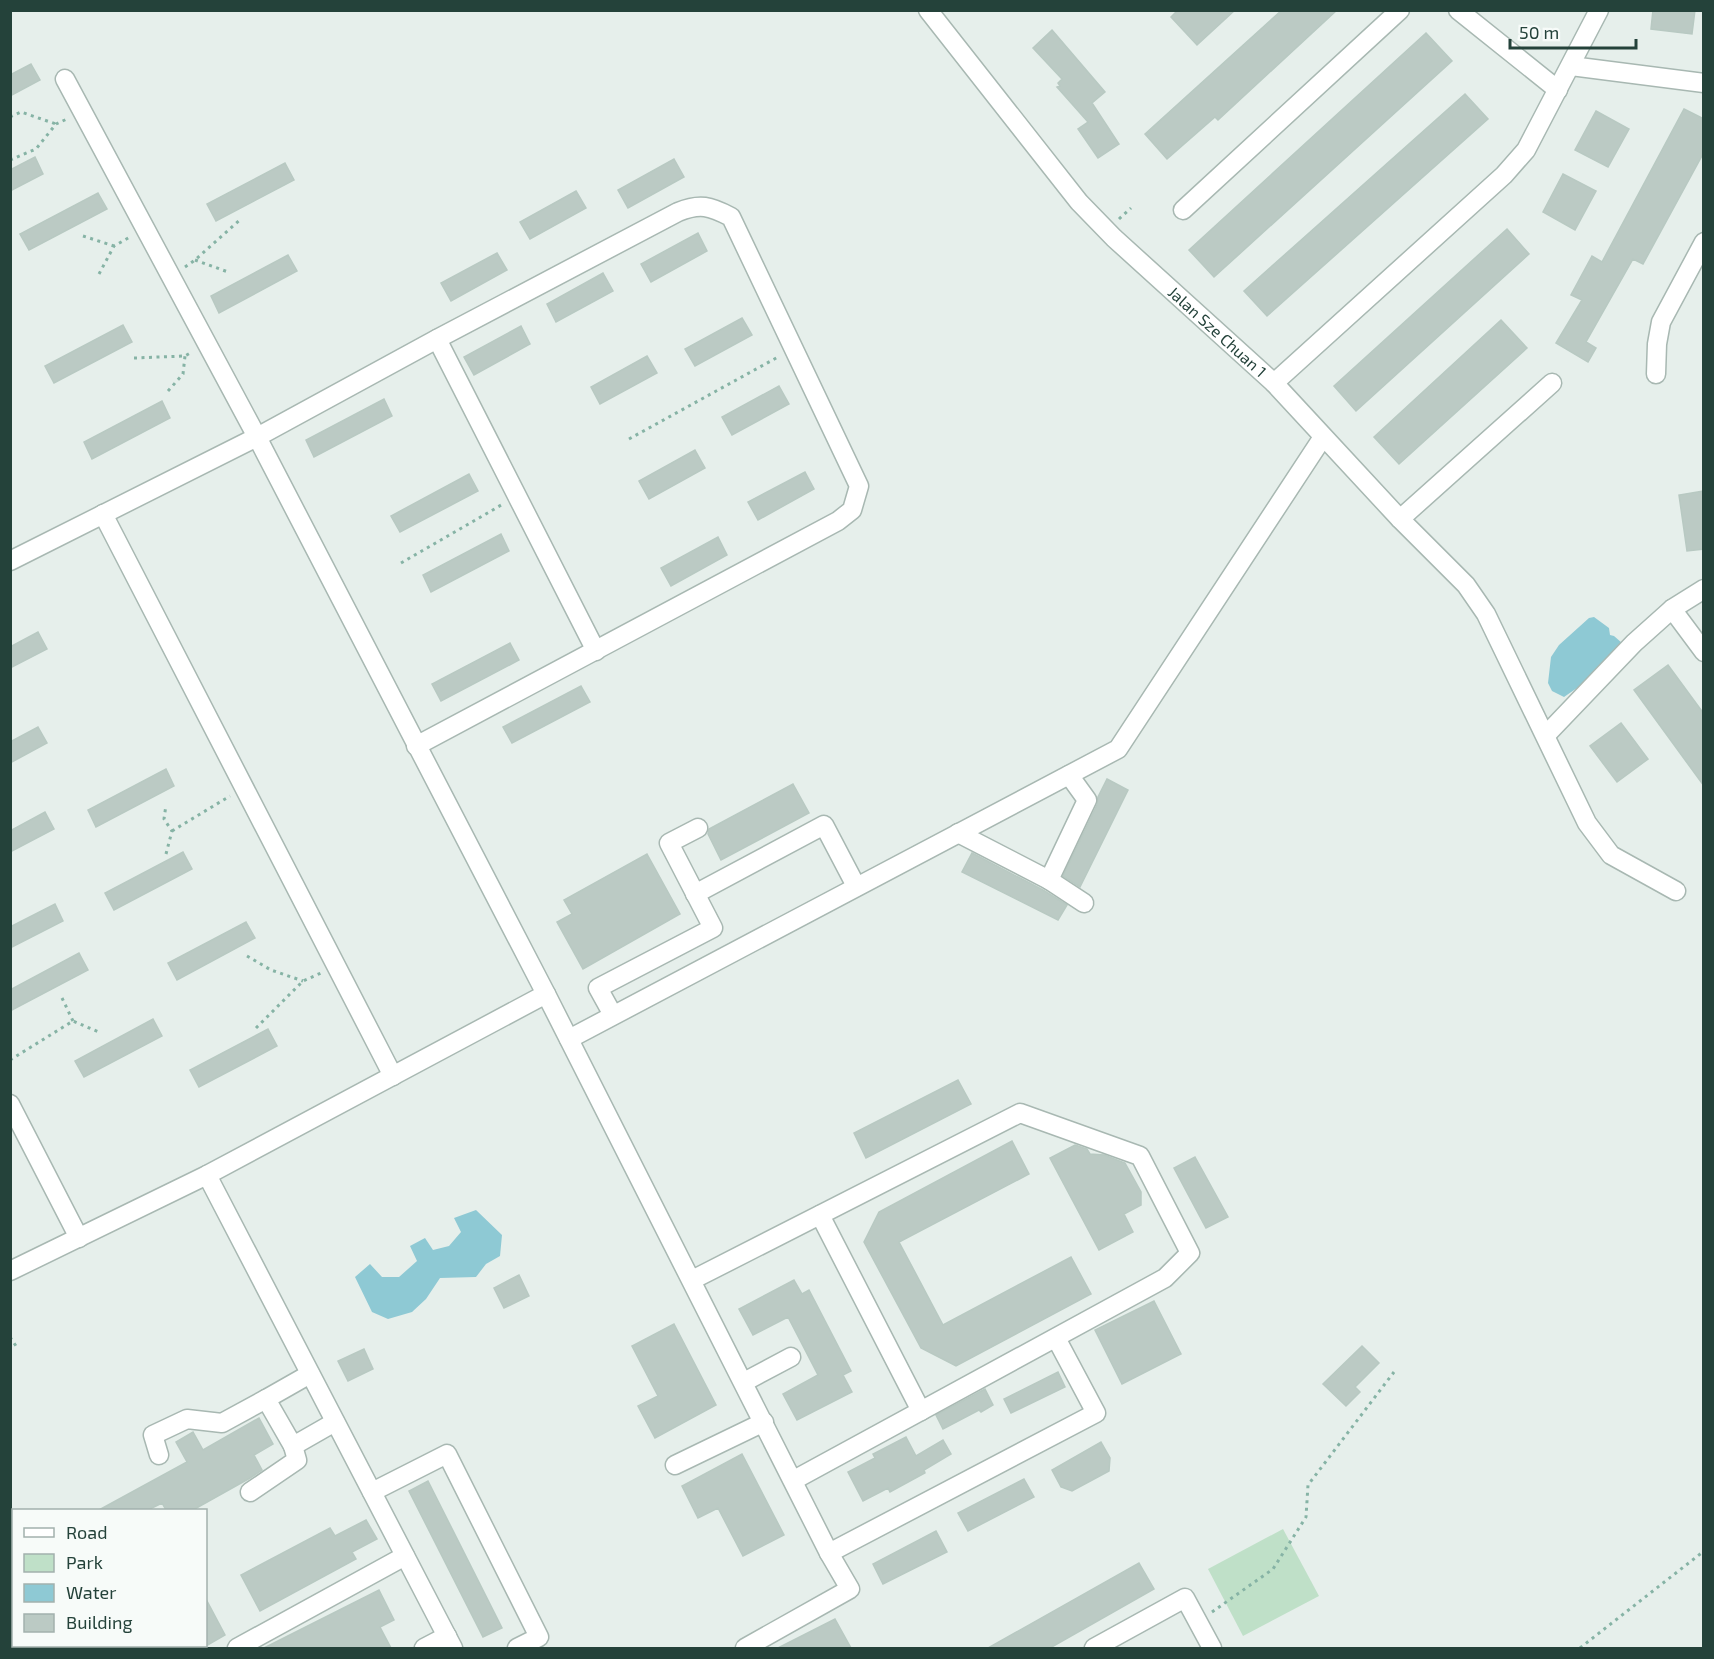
<svg xmlns="http://www.w3.org/2000/svg" width="1714" height="1659" font-family="'Exo 2',sans-serif">
<style>
.green{fill:#bfe0c8}
.water{fill:#8ec9d4}
.building{fill:#bbcac4;stroke:#b8c9c2;stroke-width:1.5}
.lines{fill:none;stroke-linecap:round;stroke-linejoin:round}
.minor-casing{stroke:#a8b8b2;stroke-width:21}
.path{stroke:#86b3a5;stroke-width:3;stroke-dasharray:3 4.5;stroke-linecap:butt}
.minor{stroke:#fff;stroke-width:18}
.labels{text-anchor:middle;stroke-width:6;stroke-linejoin:round;paint-order:stroke}
.street-label{font-size:16px;fill:#24423a;stroke:#f7fbf9}
</style>
<rect width="100%" height="100%" fill="#e6efeb"/>
<path class="green" d="M1283,1529L1319,1596L1243,1636L1208,1569Z"/>
<path class="water" d="M1594,617L1609,628L1610,635L1614,636L1622,643L1577,688L1564,697L1552,691L1548,683L1551,657L1559,645L1589,618Z
M476,1210L502,1235L500,1256L486,1264L476,1277L440,1278L426,1299L412,1312L388,1319L372,1312L355,1277L370,1264L382,1277H399L417,1261L410,1246L425,1238L433,1250L449,1246L461,1232L454,1218Z"/>
<path class="building" d="M1178,10H1235L1197,45L1171,17Z
M1282,10H1337L1218,120L1215,117L1167,159L1145,134Z
M1653,10H1695L1692,34L1651,29Z
M1052,30L1105,92L1092,103L1119,144L1098,158L1078,129L1088,122L1057,87L1060,86L1058,83L1062,79L1033,48Z
M1426,33L1452,61L1214,277L1189,250Z
M31,64L40,80L10,96V75Z
M1465,94L1488,119L1267,316L1244,291Z
M1684,109L1704,119V152L1643,264L1633,259L1586,342L1596,348L1588,362L1556,343L1582,300L1571,295L1592,256L1602,262Z
M1596,111L1629,129L1608,167L1575,150Z
M35,157L43,174L10,191V170Z
M674,159L684,177L628,208L618,190Z
M285,163L294,180L216,221L207,204Z
M1563,174L1596,191L1575,230L1543,212Z
M576,191L586,208L530,239L520,222Z
M98,193L107,209L29,250L20,234Z
M1507,229L1529,254L1356,411L1334,386Z
M698,233L707,251L651,282L641,264Z
M497,253L507,270L451,301L441,283Z
M288,255L297,271L219,313L211,296Z
M603,273L613,291L556,322L547,304Z
M742,318L752,335L695,366L685,349Z
M1501,320L1527,348L1399,464L1374,437Z
M123,325L132,342L54,383L45,366Z
M521,326L530,344L474,375L464,357Z
M647,356L657,373L600,404L591,387Z
M779,386L789,404L732,435L722,417Z
M384,399L392,416L314,457L306,440Z
M162,401L170,418L92,459L84,442Z
M695,450L705,468L649,499L639,481Z
M805,472L814,489L758,520L748,502Z
M469,474L478,491L400,532L391,516Z
M1704,491V549L1687,551L1679,495Z
M501,534L509,551L431,592L423,575Z
M718,537L727,555L671,586L661,568Z
M38,632L47,649L10,668V647Z
M510,643L519,660L441,701L432,684Z
M1668,665L1704,714V786L1634,690Z
M581,686L590,702L512,743L503,727Z
M1621,723L1648,759L1617,782L1590,746Z
M38,727L47,743L10,763V742Z
M166,769L174,786L96,827L88,810Z
M1107,779L1128,790L1080,887L1063,876L1097,805L1098,797Z
M793,784L809,813L721,860L708,834L709,829Z
M45,812L54,829L10,852V831Z
M183,852L192,869L114,910L105,893Z
M972,853L1043,890L1067,905L1058,920L962,872Z
M647,854L680,914L583,969L557,922L572,914L564,900Z
M55,904L63,921L10,948V927Z
M246,922L255,938L177,980L168,963Z
M79,953L88,970L10,1011V990Z
M153,1019L162,1036L84,1077L75,1061Z
M268,1029L277,1046L199,1087L190,1070Z
M958,1080L971,1104L866,1158L854,1133Z
M1012,1141L1029,1174L899,1242L943,1325L1071,1257L1091,1294L956,1366L921,1348L864,1242L879,1212Z
M1075,1145L1087,1149L1090,1154L1104,1155L1125,1163L1141,1192V1205L1124,1214L1133,1232L1099,1250L1050,1158Z
M1195,1157L1228,1217L1206,1228L1174,1168Z
M519,1275L529,1296L504,1308L494,1288Z
M794,1280L802,1294L809,1290L851,1371L843,1375L852,1392L797,1420L783,1394L818,1375L788,1317L753,1335L739,1309Z
M1154,1301L1181,1354L1122,1384L1095,1330Z
M674,1324L716,1405L655,1438L638,1406L658,1396L632,1346Z
M1362,1346L1379,1363L1355,1387L1360,1392L1346,1406L1323,1384Z
M364,1349L373,1369L348,1381L338,1361Z
M1058,1372L1065,1387L1011,1413L1004,1399Z
M985,1389L993,1405L981,1412L979,1410L943,1429L936,1415Z
M259,1418L273,1444L254,1455L262,1470L250,1478L193,1510H166L162,1503L148,1510H99L187,1462L176,1442L193,1432L203,1450Z
M906,1437L916,1456L943,1440L951,1454L924,1470L925,1473L890,1492L888,1488L863,1501L848,1472L875,1458L873,1454Z
M1101,1442L1110,1458L1109,1471L1072,1491L1061,1487L1052,1470Z
M742,1454L784,1535L743,1556L718,1508L698,1518L682,1486Z
M1024,1479L1034,1497L968,1531L958,1513Z
M428,1481L502,1628L483,1637L409,1491Z
M366,1520L377,1539L352,1552L356,1559L260,1611L241,1575L330,1528L335,1536Z
M936,1531L947,1552L883,1584L873,1564Z
M1139,1563L1154,1589L1050,1648H988Z
M379,1590L394,1620L380,1627L391,1648H264Z
M206,1599L225,1635L206,1646Z
M835,1619L851,1648H778Z"/>
<g class="lines">
<g class="minor-casing">
<g id="minor">
<path id="s1" d="M928,10L1079,202L1114,238L1274,383L1504,175L1526,150L1599,10"/>
<path d="M1458,10L1558,90"/>
<path d="M1571,66L1704,83"/>
<path d="M65,79L257,437L546,994L829,1553L850,1589L745,1648"/>
<path d="M1183,210L1400,10"/>
<path d="M437,339L596,651"/>
<path d="M1656,374L1657,344L1661,322L1704,242"/>
<path d="M1274,383L1400,519L1466,585L1486,614L1587,823L1611,855L1676,891"/>
<path d="M103,514L393,1076"/>
<path d="M1400,519L1552,383"/>
<path d="M10,561L257,437L437,339L678,212C700,203 710,206 731,217L859,486L852,510L838,521L416,746"/>
<path d="M1672,609L1704,652"/>
<path d="M1546,735L1634,643L1672,609L1704,589"/>
<path d="M958,833L1049,880L1087,800L1069,775"/>
<path d="M1049,880L1084,903"/>
<path d="M695,894L824,825L856,886"/>
<path d="M613,1015L598,988L713,928L669,843L698,828"/>
<path d="M569,1039L1118,749L1323,437"/>
<path d="M10,1104L79,1238"/>
<path d="M207,1175L453,1648"/>
<path d="M820,1215L921,1411"/>
<path d="M10,1271L207,1175L546,994"/>
<path d="M692,1280L1020,1113L1140,1156L1190,1253L1165,1278L794,1480"/>
<path d="M310,1374L266,1399L293,1446L335,1422"/>
<path d="M744,1382L791,1357"/>
<path d="M159,1455L153,1435L187,1419L222,1423L266,1399"/>
<path d="M675,1465L764,1422"/>
<path d="M250,1492L297,1460L293,1446"/>
<path d="M372,1492L447,1454L539,1637L517,1648"/>
<path d="M829,1553L1096,1413L1056,1338"/>
<path d="M237,1648L405,1556"/>
<path d="M424,1648L447,1636"/>
<path d="M1094,1648L1185,1598L1212,1648"/>
</g>
</g>
<path class="path" d="M10,117L21,112L56,124
M10,160L36,149L56,124L67,119
M1119,219L1131,208
M83,236L114,246
M195,260L228,272
M185,267L195,260L241,219
M99,274L114,246L130,237
M134,358L185,356L192,352
M168,391L183,374L185,356
M629,439L778,357
M401,563L503,504
M172,831L230,796
M166,854L172,831L164,819L166,805
M10,863L11,862
M247,956L271,970L303,981
M62,998L73,1021
M256,1028L303,981L321,973
M10,1060L73,1021L101,1033
M10,1337L18,1349
M1212,1612L1273,1569L1306,1517L1308,1485L1394,1372
M1580,1648L1704,1551"/>
<use href="#minor" class="minor"/>
</g>
<g class="labels">
<g class="street-label">
<text dy="6" stroke="none"><textPath href="#s1" startOffset="434">Jalan Sze Chuan 1</textPath></text>
</g>
</g>
<rect width="1714" height="1659" fill="none" stroke="#24423a" stroke-width="24"/>
<rect x="12" y="1509" width="195" height="138" fill="#f7fbf9" stroke="#a3b1ad" stroke-width="1.5"/>
<rect x="24" y="1528" width="30" height="9" fill="#ffffff" stroke="#a3b1ad" stroke-width="1.5"/>
<text x="66" y="1539" font-size="18" fill="#24423a">Road</text>
<rect x="24" y="1554" width="30" height="18" fill="#bfe0c8" stroke="#a3b1ad" stroke-width="1.5"/>
<text x="66" y="1569" font-size="18" fill="#24423a">Park</text>
<rect x="24" y="1584" width="30" height="18" fill="#8ec9d4" stroke="#a3b1ad" stroke-width="1.5"/>
<text x="66" y="1599" font-size="18" fill="#24423a">Water</text>
<rect x="24" y="1614" width="30" height="18" fill="#bbcac4" stroke="#a3b1ad" stroke-width="1.5"/>
<text x="66" y="1629" font-size="18" fill="#24423a">Building</text>
<path d="M1510 39v9h126v-9" fill="none" stroke="#24423a" stroke-width="3"/>
<text x="1519" y="39" font-size="18" fill="#24423a" stroke="#f7fbf9" stroke-width="4.5" paint-order="stroke">50 m</text>
</svg>
